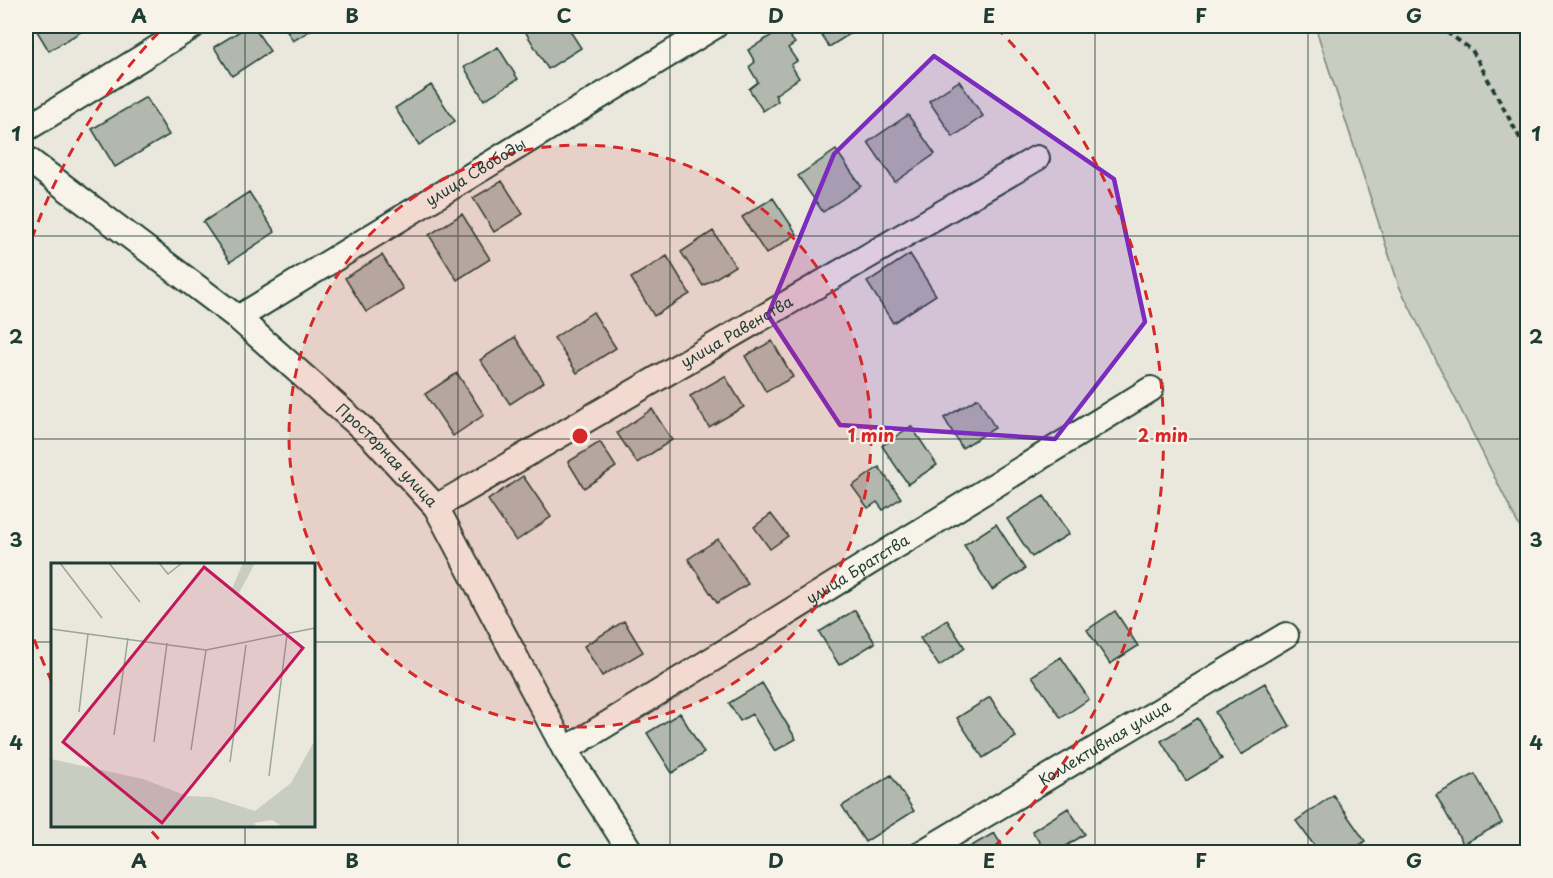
<svg xmlns="http://www.w3.org/2000/svg" width="1553" height="878" font-family="'Playpen Sans',sans-serif">
<style>
.green{fill:#c8ccc1;stroke:#74847a;stroke-width:1.5}
.building{fill:#b2b8ae;stroke:#1f3d34;stroke-width:1.5}
.lines{fill:none;stroke-linecap:round;stroke-linejoin:round}
.street-casing{stroke:#1f3d34;stroke-width:28}
.path{stroke:#1f3d34;stroke-width:4;stroke-dasharray:6 4.5;stroke-linecap:butt}
.street{stroke:#f7f3e8;stroke-width:24}
.marked{fill:#7b2cbf;fill-opacity:0.2;stroke:#7b2cbf;stroke-width:4.5;stroke-linejoin:round}
.grid{fill:none;stroke:#1f3d34;stroke-width:1.5;stroke-opacity:0.55}
.ring{fill:none;stroke:#d62828;stroke-width:3;stroke-dasharray:10 8}
.labels{text-anchor:middle;stroke-width:4.5;stroke-linejoin:round;paint-order:stroke}
.street-label{font-size:15px;fill:#1f3d34;stroke:#f7f3e8}
.inset-road{fill:none;stroke:#99a499;stroke-width:1.5}
.view{fill:#c2185b;fill-opacity:0.15;stroke:#c2185b;stroke-width:3}
.inset-edge{fill:none;stroke:#1f3d34;stroke-width:3}
.centre{fill:#d62828;stroke:#f7f3e8;stroke-width:3}
.ring-label{font-size:18px;text-anchor:middle;font-weight:bold;fill:#d62828;stroke:#f7f3e8;stroke-width:4.5;stroke-linejoin:round;paint-order:stroke}
.neatline{fill:none;stroke:#1f3d34;stroke-width:2}
.grid-label{font-size:20px;text-anchor:middle;font-weight:bold;fill:#1f3d34}
</style>
<rect width="100%" height="100%" fill="#eae8dd"/>
<filter id="ink" filterUnits="userSpaceOnUse"><feTurbulence type="fractalNoise" baseFrequency=".0167" numOctaves="2"/><feDisplacementMap in="SourceGraphic" scale="12" xChannelSelector="R" yChannelSelector="G"/><feConvolveMatrix kernelMatrix="1 2 1 2 8 2 1 2 1" color-interpolation-filters="sRGB"/></filter>
<g filter="url(#ink)">
<path class="green" d="M1315,26H1527V542L1399,286Z"/>
<path class="building" d="M34,26H81L84,30L49,51Z
M248,26H253L270,51L232,76L214,47Z
M284,26H318L293,41Z
M537,26H567L581,48L548,69L526,33Z
M816,26H860L861,27L829,47Z
M783,28L795,43L788,48L797,61L791,65L799,78L775,95L778,101L763,111L749,89L758,82L749,67L755,62L748,50Z
M498,47L518,79L484,100L464,67Z
M959,81L983,116L953,137L929,101Z
M431,85L455,121L419,145L395,108Z
M146,97L169,135L115,167L92,129Z
M908,115L935,154L895,182L868,142Z
M836,150L861,186L823,212L798,176Z
M502,181L523,214L494,232L473,198Z
M249,192L275,232L230,262L203,222Z
M773,198L797,234L766,254L742,217Z
M462,214L490,259L457,280L429,235Z
M713,231L735,266L703,286L681,252Z
M910,254L936,295L893,323L867,282Z
M382,255L403,289L366,312L345,278Z
M667,256L690,294L654,316L631,278Z
M593,312L616,348L577,373L554,338Z
M515,337L544,382L510,404L480,360Z
M772,341L793,377L766,392L745,356Z
M457,373L484,415L453,436L425,394Z
M725,376L744,407L709,427L690,396Z
M978,398L995,428L962,448L944,418Z
M652,409L672,440L637,463L617,433Z
M911,426L937,465L908,484L882,446Z
M600,442L616,467L584,488L568,462Z
M879,467L901,498L883,510L877,502L868,508L852,486Z
M523,476L551,517L516,541L488,500Z
M1044,496L1069,534L1032,557L1007,519Z
M771,514L788,536L770,549L754,527Z
M996,524L1025,569L992,590L964,545Z
M718,539L748,584L717,603L688,559Z
M855,610L875,643L839,665L819,632Z
M1115,611L1138,646L1110,664L1087,630Z
M947,620L965,648L939,666L920,638Z
M624,621L643,652L602,676L584,646Z
M1061,657L1089,699L1061,718L1032,676Z
M762,683L796,739L775,751L752,714L740,721L729,703Z
M1265,683L1290,726L1241,755L1215,712Z
M990,697L1016,737L983,758L957,718Z
M680,713L704,753L672,773L647,733Z
M1198,718L1222,759L1186,781L1161,741Z
M1475,774L1502,823L1463,844L1436,795Z
M891,775L914,811L865,842L842,806Z
M1333,795L1365,841L1349,852H1319L1296,821Z
M1068,808L1085,834L1057,852H1046L1032,831Z
M994,833L1006,852H961Z"/>
<g class="lines">
<g class="street-casing">
<g id="street">
<path d="M26,129L193,26"/>
<path id="s1" d="M26,158L238,318L371,436L436,507L565,750L631,852"/>
<path id="s2" d="M238,318L715,26"/>
<path id="s3" d="M436,507L1037,158"/>
<path id="s4" d="M565,750L1151,389"/>
<path id="s5" d="M923,852L1286,635"/>
</g>
</g>
<path class="path" d="M1438,26L1472,50L1528,153"/>
<use href="#street" class="street"/>
</g>
</g>
<path class="marked" d="M934,56L1114,179L1145,322L1055,439L840,425L768,315L834,154Z"/>
<path class="grid" d="M245,26V564M458,26V852M670,26V852M883,26V852M1095,26V852M1308,26V852M26,236H1528M26,439H1528M26,642H52M314,642H1528M245,826V852"/>
<circle cx="580" cy="436" r="291" fill="#d62828" fill-opacity=".12"/>
<g class="ring">
<circle cx="580" cy="436" r="291"/>
<path d="M171 852A583 583 0 0 1 147 826M52 682A583 583 0 0 1 26 616M26 256A583 583 0 0 1 164 27M996 27A583 583 0 0 1 989 852"/>
</g>
<g class="labels">
<g class="street-label">
<text dy="5" stroke="none"><textPath href="#s2" startOffset="279">улица Свободы</textPath></text>
<text dy="5" stroke="none"><textPath href="#s3" startOffset="348">улица Равенства</textPath></text>
<text dy="5" stroke="none"><textPath href="#s1" startOffset="468">Просторная улица</textPath></text>
<text dy="5" stroke="none"><textPath href="#s4" startOffset="344">улица Братства</textPath></text>
<text dy="5" stroke="none"><textPath href="#s5" startOffset="212">Коллективная улица</textPath></text>
</g>
</g>
<g transform="translate(51 563)">
<rect width="264" height="264" fill="#eae8dd"/>
<path d="M192,0H204L188,30L180,28ZM264,177V264H232L221,257L203,260L206,264H0V196L92,216L136,233L160,234L204,248L240,220Z" fill="#c8ccc1"/>
<path class="inset-road" d="M9,0L51,55M58,0L89,39M108,0L117,11L131,0M0,66L155,87L264,65M28,149L37,71M63,172L77,75M103,179L116,80M140,187L155,87M179,199L195,82M218,213L236,72"/>
<path class="view" d="M153,4L252,85L111,260L12,179Z"/>
<rect width="264" height="264" class="inset-edge"/>
</g>
<circle cx="580" cy="436" r="9" class="centre"/>
<g class="ring-label">
<text x="871" y="442">1 min</text>
<text x="1163" y="442">2 min</text>
</g>
<rect width="1553" height="878" fill="none" stroke="#f7f3e8" stroke-width="66"/>
<rect x="33" y="33" width="1487" height="812" class="neatline"/>
<g class="grid-label">
<text x="139" y="23">A</text>
<text x="352" y="23">B</text>
<text x="564" y="23">C</text>
<text x="776" y="23">D</text>
<text x="989" y="23">E</text>
<text x="1201" y="23">F</text>
<text x="1414" y="23">G</text>
<text x="16" y="141">1</text>
<text x="1536" y="141">1</text>
<text x="16" y="344">2</text>
<text x="1536" y="344">2</text>
<text x="16" y="547">3</text>
<text x="1536" y="547">3</text>
<text x="16" y="750">4</text>
<text x="1536" y="750">4</text>
<text x="139" y="868">A</text>
<text x="352" y="868">B</text>
<text x="564" y="868">C</text>
<text x="776" y="868">D</text>
<text x="989" y="868">E</text>
<text x="1201" y="868">F</text>
<text x="1414" y="868">G</text>
</g>
</svg>
